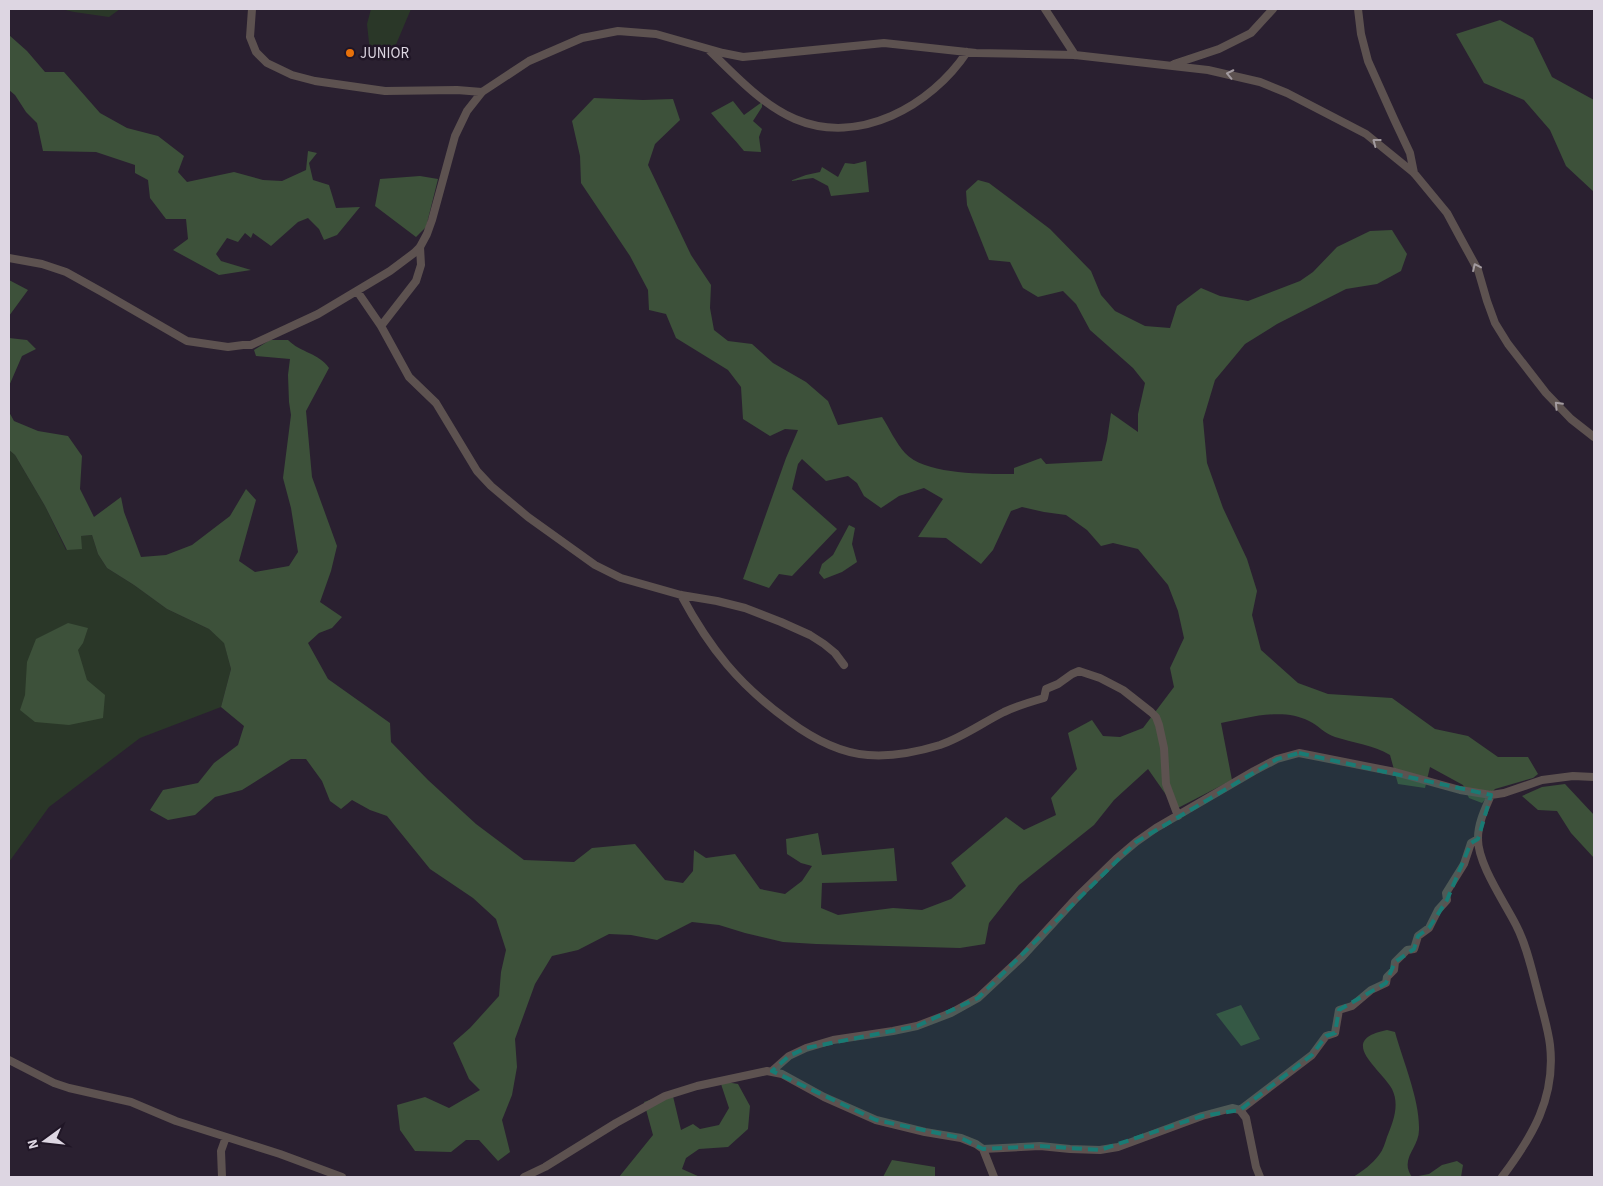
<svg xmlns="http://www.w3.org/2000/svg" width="1603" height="1186" font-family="'Source Sans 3',sans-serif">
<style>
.green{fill:#2a3728}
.forest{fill:#3d513a}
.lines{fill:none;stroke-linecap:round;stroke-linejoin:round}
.minor{stroke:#5d5250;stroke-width:8}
.oneway{stroke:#a39ba0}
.marked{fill:#197b74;fill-opacity:0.2;stroke:#197b74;stroke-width:4;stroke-dasharray:10 6;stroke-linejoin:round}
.food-dot{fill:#e8710a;stroke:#201626;stroke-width:2}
.labels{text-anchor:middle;stroke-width:5;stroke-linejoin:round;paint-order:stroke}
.poi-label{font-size:15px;fill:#ddd6e2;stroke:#201626;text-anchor:start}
</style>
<rect width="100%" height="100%" fill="#2a2030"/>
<path class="green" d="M61,9H120L109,17L74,12Z
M371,9H411L389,61L370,52L367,24Z
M9,450L15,455L45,506L66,550L80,536L92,535L98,554L107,568L134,585L167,609L209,629L224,642L231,669L221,707L140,738L49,807L9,862Z"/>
<path class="forest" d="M1500,20L1533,38L1552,77L1594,100V192L1566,166L1550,130L1524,100L1484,83L1456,34Z
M9,35L27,51L45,72H64L100,113L127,128L158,136L184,156L178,172L187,182L234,172L263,180L282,181L306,170L308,151L317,153L309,163L313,180L329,185L336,208L360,207L337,235L324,240L319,229L308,218L298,222L271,246L253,233L251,238L245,233L238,242L227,238L216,254L221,261L251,270L219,275L173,250L188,239L186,219H166L150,198L148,180L135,173V165L96,152L43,151L37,123L26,112L15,95L9,90Z
M594,98L643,100L673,99L680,120L655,144L648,165L691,255L711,285L710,308L714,330L728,341L752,344L773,363L806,382L828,401L838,425L882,417C889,428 896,443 905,453C925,475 985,474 1014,474V468L1041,458L1046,464L1102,461L1107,440L1111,413L1138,432V414L1145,383L1133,368L1090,330L1076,304L1063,291L1038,297L1023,288L1010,262L989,260L967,205L966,191L978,180L989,183L1050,229L1091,271L1101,295L1115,311L1145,326L1170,328L1177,306L1201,288L1220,296L1248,301L1300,281L1313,272L1337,247L1370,231L1392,230L1407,254L1401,271L1377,284L1346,289L1277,324L1245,344L1215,380L1203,420L1207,463L1223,508L1247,559L1257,591L1252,615L1261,650L1298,683L1328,694L1392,698L1435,729L1468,736L1498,757H1528L1538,774L1533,778L1495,789L1482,803L1469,798L1463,785L1430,767L1425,788L1398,784L1390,755C1373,745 1354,743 1335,737C1325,734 1318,725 1309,721C1283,707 1248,718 1221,723L1232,780L1176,809L1148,769L1114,800L1094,825L1019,885L989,923L985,944L960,948L816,944L783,942L745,933L719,925L692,922L657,940L631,935L609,934L578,950L552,956L535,984L515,1039L517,1067L512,1095L502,1120L510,1152L498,1161L479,1140H466L451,1152L415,1151L400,1130L397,1105L425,1097L449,1108L480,1090L469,1079L453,1043L470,1028L499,996L501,972L506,950L496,919L473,898L430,869L387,816L370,810L352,800L341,809L330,801L322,781L306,759H291L242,790L215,797L195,815L168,820L150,810L163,790L198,783L214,763L238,745L244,726L221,707L231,669L224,643L209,629L167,609L134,585L107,568L98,554L92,535L81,536L82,549L67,550L45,506L15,455L9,450V412L14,421L38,431L68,436L82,456L80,489L94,517L121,497L124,512L141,557L166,555L192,545L230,516L246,489L256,500L239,561L255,572L289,566L298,552L291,508L283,478L291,415L289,402L288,375L290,359L256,356L254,350L270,340H288C301,353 319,353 329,368L306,411L312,477L337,546L331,571L320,602L342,617L332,628L319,633L308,643L328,679L390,723L391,742L428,780L476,824L524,860L574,862L592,848L635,844L665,880L683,883L693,871L694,850L706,858L735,854L760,889L785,894L802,881L812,866L801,863L787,854L786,839L818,833L822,855L894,848L897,881L822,883L821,908L838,915L893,908L922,910L951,899L966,886L951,863L1006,817L1024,830L1056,815L1051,798L1077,769L1068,733L1092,720L1103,736L1120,737L1143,728L1174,687L1170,668L1184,638L1178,611L1168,585L1138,549L1113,543L1101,546L1087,530L1066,515L1044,512L1022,507L1011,511L993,550L981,564L946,538L918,537L943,499L924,488L899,496L881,508L864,496L857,483L848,476L826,481L802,459L798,464L792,489L837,529L792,576L779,574L769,588L743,579L786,458L798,430L785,429L770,436L743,419L741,387L728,370L676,338L666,314L649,310L648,290L630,256L581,183L580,156L572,121Z
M733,101L744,115L762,102V107L753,121L762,129L759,137L761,152L744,151C734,138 721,126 711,113Z
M866,161L869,192L831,196L828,186L813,178L790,181L806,175L820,172L822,167L838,177L845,163L854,164Z
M420,176L438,179L426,227L416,237L375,206L380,179Z
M9,280L28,290L9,316Z
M9,338L27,340L36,349L22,356L9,386Z
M849,525L855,528L852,544L857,562L842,572L824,579L819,573L822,564L833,555Z
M68,623L88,628L83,643L78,650L87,680L105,695L103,718L69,725L35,722L20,710L25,695L27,662L36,639Z
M1565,784L1594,815V858L1571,833L1557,811L1538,810L1522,796L1542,787Z
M1241,1005L1260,1039L1241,1046L1216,1014Z
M1387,1030L1395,1032C1403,1061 1420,1100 1419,1130C1419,1148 1399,1159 1412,1177H1353C1363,1171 1372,1164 1379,1155C1383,1150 1385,1143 1387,1137C1393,1122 1400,1105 1392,1089C1380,1068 1336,1040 1387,1030Z
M720,1081L738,1084L750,1106L748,1129L728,1147L699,1149L686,1158L682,1169L700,1177H619L653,1135L644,1102L672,1092L681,1130L693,1124L700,1129L719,1125L729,1108Z
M892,1160L935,1167V1177H883Z
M1457,1161L1463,1165L1461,1177H1413L1429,1174L1442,1165Z"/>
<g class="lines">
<path class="minor" d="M252,9L250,37L256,52L267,63L292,75L315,81L385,91L457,90L482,92
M1045,9L1075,55
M1358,9L1361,34L1368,61L1394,119L1410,153L1414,173
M709,50C735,75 761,104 795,119C859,146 931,106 967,52
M1174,64L1219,49L1251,33L1273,9
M9,258L42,264L66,272L102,292L187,341L228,347L243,345H251L318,314L390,271L414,253L420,247L427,234L432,220L455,136L467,111L482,92L529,61L582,38L618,31L656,34L723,53L743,57L884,43L976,53L1075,55L1208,70L1260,82L1287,93L1366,134L1414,173L1447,213L1461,239L1478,270L1487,301L1495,323L1508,344L1546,393L1571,419L1594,437
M357,291L381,326L409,377L436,403L477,471L491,486L528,517L595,565L621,578L681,595L717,601L745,608L781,622L810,635L824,644L835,653L844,665
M381,326L416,281L421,265L420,247
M681,595C710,649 739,685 789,721C812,738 839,753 868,755C892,757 917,752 940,745C963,737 982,723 1004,712C1017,706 1030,702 1044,698L1046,689L1058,684L1072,674L1079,671L1100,678L1123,690L1151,712L1156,717L1159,725L1164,748L1166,784L1178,816
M1491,795C1485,809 1478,823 1478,838C1477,863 1505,903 1516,925C1527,946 1532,971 1538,993C1542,1010 1548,1028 1550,1045C1556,1098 1532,1137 1502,1177
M9,1060L54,1083L69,1088L131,1102L176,1121L280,1154L342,1177
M772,1071L789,1056L806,1048L833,1040L893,1031L917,1026L951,1013L978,998L1022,957L1080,894L1116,859L1136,842L1156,828L1254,771L1277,759L1299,753L1395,772L1460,790L1491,795L1504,793L1542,780L1573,776L1594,777
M1240,1110L1312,1055L1326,1036L1335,1033L1339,1010L1352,1006L1371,990L1386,983L1387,977L1394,970L1395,962L1407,950L1414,949L1418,936L1429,928L1438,910L1447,900L1446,893L1464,864L1471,843L1478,839
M983,1149L1040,1146L1070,1149L1100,1150L1118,1147L1202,1116L1232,1108L1240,1110L1246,1118L1256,1167L1260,1177
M222,1177L221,1151L226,1137
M524,1177L545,1167L616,1123L665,1096L697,1086L767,1071L782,1074L824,1097L876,1120L925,1132L961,1138L976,1144L983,1149L994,1177"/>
</g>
<defs><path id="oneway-chevron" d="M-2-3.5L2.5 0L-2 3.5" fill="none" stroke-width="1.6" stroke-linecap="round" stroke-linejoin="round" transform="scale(1.25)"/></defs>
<g class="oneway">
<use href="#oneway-chevron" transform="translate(1230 74) rotate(-168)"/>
<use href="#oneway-chevron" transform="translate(1376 142) rotate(-143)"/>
<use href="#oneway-chevron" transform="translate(1476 267) rotate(-115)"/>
<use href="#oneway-chevron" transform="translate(1558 405) rotate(-134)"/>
</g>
<path class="marked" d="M1299,753L1491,795L1478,839L1471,843L1447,900L1429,928L1418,936L1414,949L1395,962L1386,983L1339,1010L1335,1033L1326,1036L1312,1055L1240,1110L1202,1116L1100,1150L1040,1146L983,1149L961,1138L876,1120L772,1071L789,1056L806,1048L917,1026L978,998L1136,842L1277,759Z"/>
<circle class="food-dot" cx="350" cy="53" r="5"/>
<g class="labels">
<g class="poi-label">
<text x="360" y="58">JUNIOR</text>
</g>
</g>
<rect width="1603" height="1186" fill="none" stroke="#ddd6e2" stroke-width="20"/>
<g transform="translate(45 1141) rotate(255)" stroke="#201626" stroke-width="4" paint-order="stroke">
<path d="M0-4L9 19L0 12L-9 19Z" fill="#ddd6e2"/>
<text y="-8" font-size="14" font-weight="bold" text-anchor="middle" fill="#ddd6e2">N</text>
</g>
</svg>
